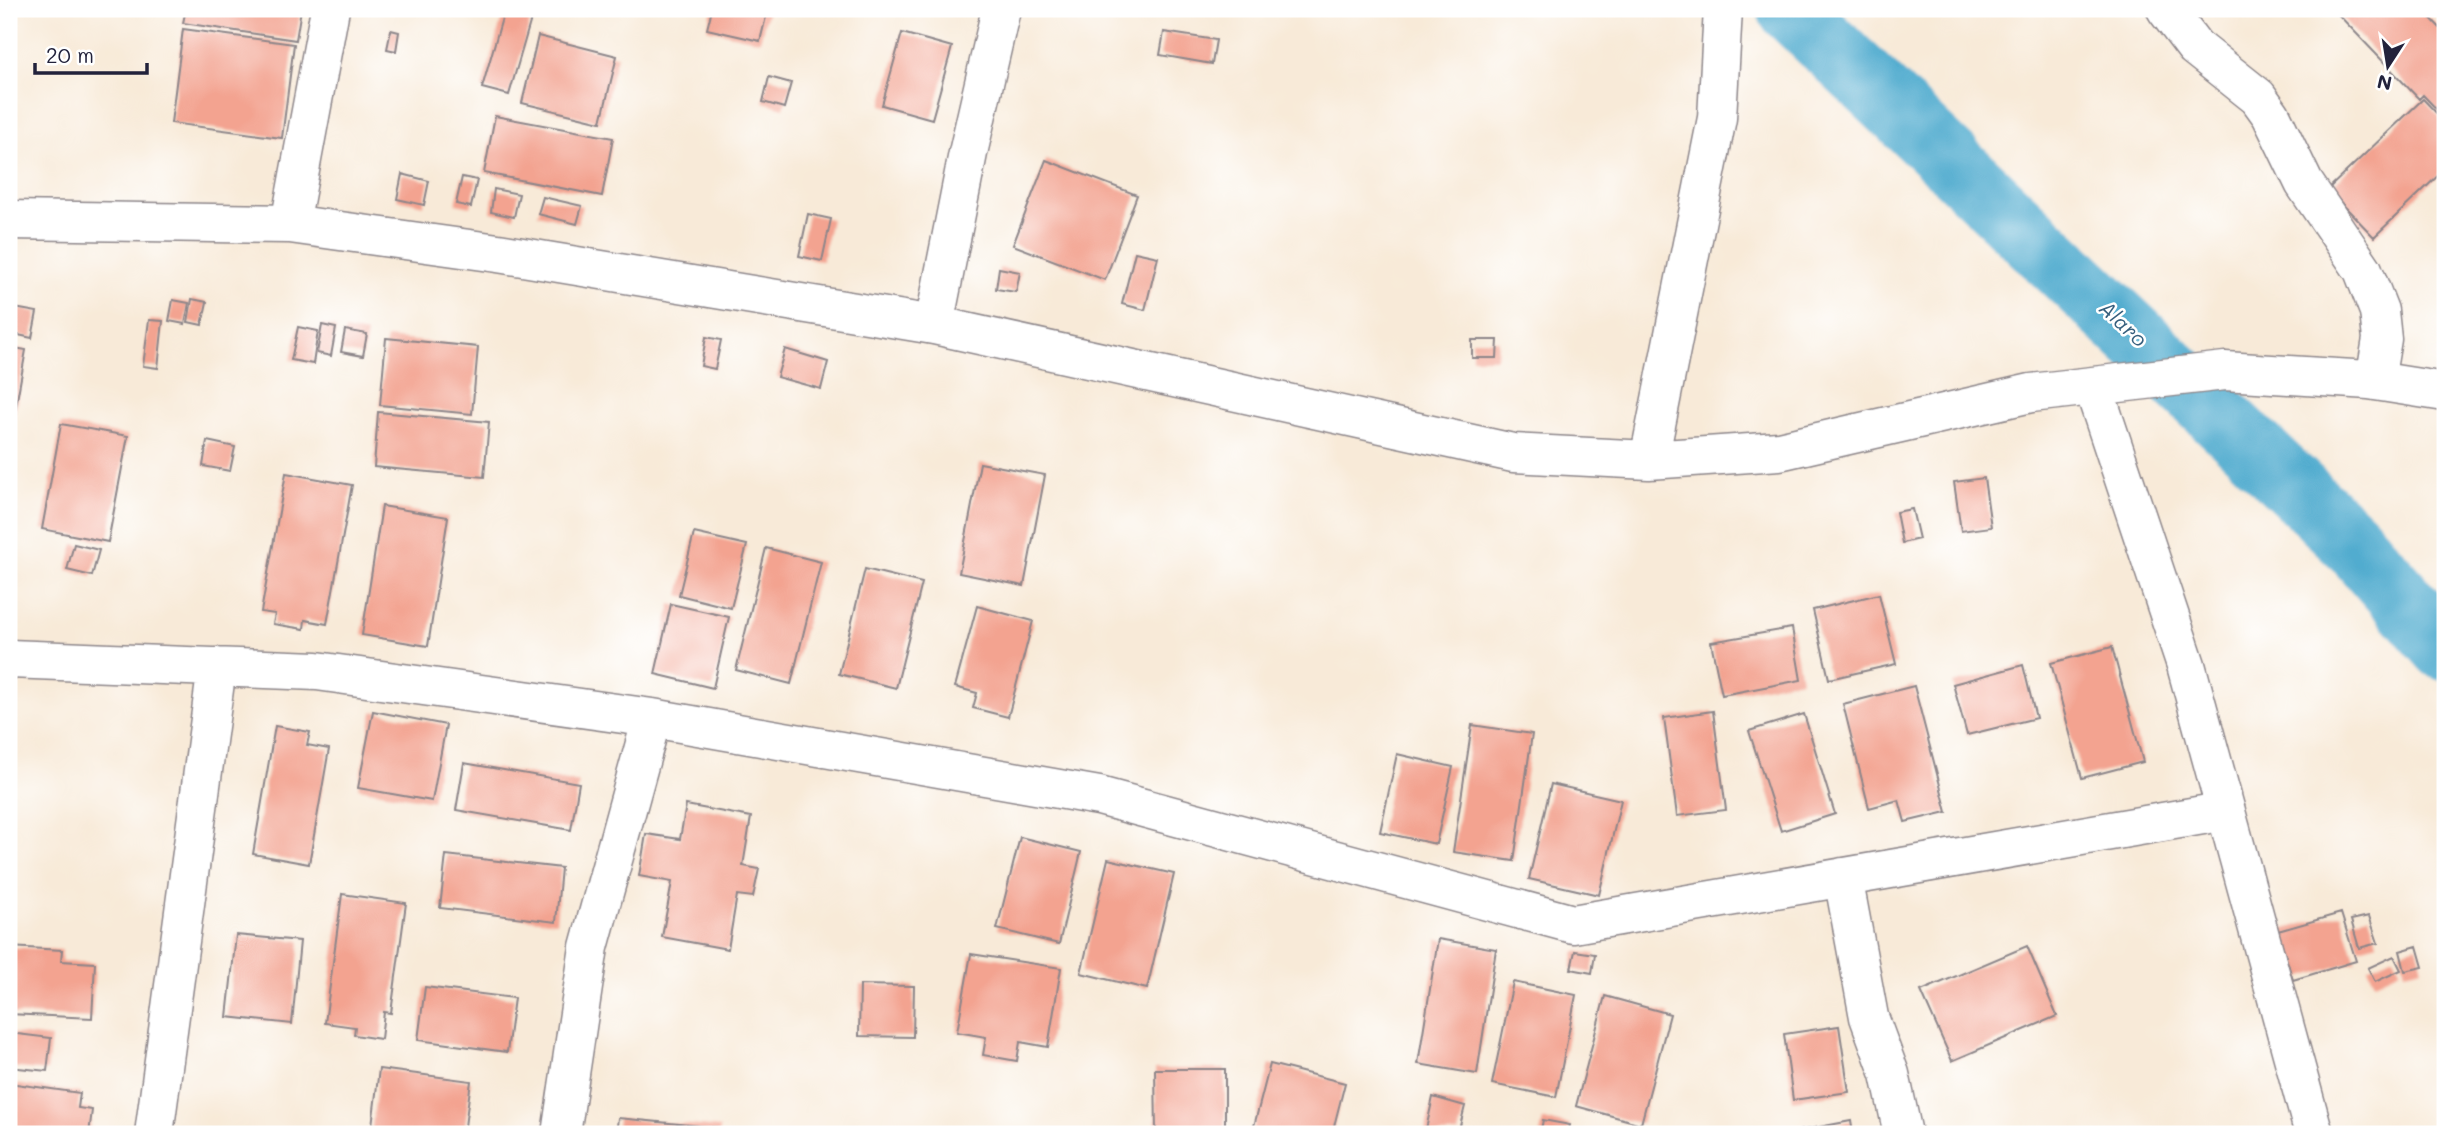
<svg xmlns="http://www.w3.org/2000/svg" width="2454" height="1143" font-family="Mali,sans-serif">
<style>
.lines{fill:none;stroke-linecap:round;stroke-linejoin:round}
.river{stroke:#51accf;stroke-width:66}
.building{fill:#f3a390}
.minor-casing{stroke:#8d868a;stroke-width:41}
.minor{stroke:#fff;stroke-width:38}
.labels{text-anchor:middle;stroke-width:5;stroke-linejoin:round;paint-order:stroke}
.water-label{font-size:21px;font-style:italic;fill:#37607e;stroke:#fff}
</style>
<rect width="100%" height="100%" fill="#fff"/>
<filter id="ink" filterUnits="userSpaceOnUse"><feTurbulence type="fractalNoise" baseFrequency=".0143" numOctaves="2"/><feDisplacementMap in="SourceGraphic" scale="14" xChannelSelector="R" yChannelSelector="G"/><feConvolveMatrix kernelMatrix="1 2 1 2 8 2 1 2 1" color-interpolation-filters="sRGB"/></filter>
<filter id="wash" filterUnits="userSpaceOnUse"><feTurbulence type="fractalNoise" baseFrequency=".00686" numOctaves="4" result="noise"/><feDisplacementMap in="SourceGraphic" scale="28" xChannelSelector="R" yChannelSelector="G"/><feGaussianBlur stdDeviation="1.57" result="paint"/><feColorMatrix in="noise" values="0 0 0 0 0 0 0 0 0 0 0 0 0 0 0 0 0 1.4 0 .05"/><feComposite in="paint" operator="in"/></filter>
<g filter="url(#wash)">
<rect width="100%" height="100%" fill="#f8ead8"/>
<g class="lines">
<path class="river" d="M1790,9L2351,541L2445,648"/>
</g>
<g id="blocks">
<path class="building" d="M186,9H301L296,40L183,23Z
M712,9H768L760,41L707,29Z
M2333,9H2422L2445,33V118L2423,95L2419,99Z
M504,11L531,19L509,95L482,88Z
M183,29L294,44L282,138L171,123Z
M391,30L399,32L396,51L387,49Z
M1164,32L1216,40L1212,64L1160,55Z
M902,33L952,47L932,119L882,105Z
M538,36L617,56L601,122L522,103Z
M769,77L791,83L784,108L763,102Z
M2423,99L2445,122V169L2374,237L2328,189Z
M495,116L613,138L602,196L484,173Z
M1046,160L1137,195L1105,280L1013,245Z
M402,174L429,181L424,205L397,199Z
M462,177L477,180L471,207L456,204Z
M494,189L519,194L514,217L491,212Z
M543,197L582,206L577,224L538,214Z
M808,214L831,219L822,261L799,256Z
M1135,252L1158,257L1145,310L1122,304Z
M999,268L1020,272L1016,292L996,289Z
M192,299L207,302L202,325L188,322Z
M173,300L189,303L185,324L169,321Z
M9,307L37,312L32,338L9,333Z
M149,320L163,321L158,368L143,366Z
M322,325L336,328L331,356L317,353Z
M298,327L318,331L313,364L291,360Z
M345,330L367,334L363,356L341,352Z
M706,337L721,340L715,369L701,366Z
M386,338L478,347L472,414L380,405Z
M1472,340H1498L1497,358H1472Z
M9,347L26,350L10,439H9Z
M785,349L828,362L821,389L777,377Z
M378,412L489,422L484,477L374,467Z
M61,424L128,436L108,542L42,529Z
M207,441L235,447L230,471L203,466Z
M980,463L1045,475L1024,586L959,573Z
M286,473L352,485L327,624L305,620L304,629L273,624L275,614L261,612Z
M1984,478L1991,527L1961,531L1954,482Z
M382,506L448,517L428,646L362,635Z
M1912,509L1919,539L1902,543L1896,512Z
M694,533L747,545L731,608L679,595Z
M74,544L99,550L92,576L67,570Z
M766,548L821,562L791,684L736,670Z
M865,569L922,583L896,688L839,674Z
M1879,594L1896,664L1829,679L1813,610Z
M671,604L729,617L713,688L655,674Z
M977,606L1033,621L1008,717L973,708L977,693L955,687Z
M1792,628L1801,680L1722,695L1711,642Z
M2112,647L2143,762L2082,778L2051,663Z
M2023,665L2036,718L1967,735L1953,684Z
M1914,686L1947,812L1905,822L1899,800L1869,808L1843,704Z
M373,711L446,725L432,801L358,788Z
M1713,711L1726,810L1677,816L1664,718Z
M1804,714L1835,814L1781,831L1749,731Z
M1472,725L1532,734L1514,861L1453,852Z
M275,726L310,732L307,745L329,749L309,864L253,854Z
M1397,754L1453,767L1436,844L1380,832Z
M464,763L579,783L571,830L456,810Z
M1551,784L1621,800L1599,895L1529,879Z
M686,805L751,817L743,866L759,869L753,897L737,895L728,949L662,937L672,882L639,876L646,834L680,839Z
M1020,837L1081,852L1059,944L997,929Z
M446,855L561,868L556,922L440,908Z
M1108,859L1174,874L1147,989L1081,973Z
M342,894L406,903L391,1013L384,1012L381,1039L354,1035L355,1027L325,1023Z
M2341,913L2356,961L2293,980L2278,931Z
M2369,916L2378,943L2359,948L2351,920Z
M236,935L300,941L292,1024L227,1017Z
M1438,939L1496,949L1477,1074L1418,1064Z
M2027,946L2057,1016L1952,1061L1921,991Z
M2417,946L2423,967L2405,971L2400,951Z
M9,947L62,950L61,961L95,963L92,1018L9,1014Z
M1575,951L1595,954L1592,973L1571,969Z
M971,954L1061,968L1048,1047L1020,1042L1017,1061L983,1055L986,1037L957,1032Z
M2394,956L2401,970L2375,982L2368,968Z
M1513,982L1576,995L1556,1097L1492,1084Z
M860,985L914,986L913,1037L859,1036Z
M425,987L514,998L507,1052L418,1040Z
M1605,996L1670,1014L1641,1124L1576,1106Z
M1839,1026L1849,1092L1793,1100L1784,1034Z
M9,1033L51,1038L47,1071L9,1067Z
M1270,1064L1345,1083L1332,1134H1252Z
M379,1069L471,1081L464,1134H371Z
M1155,1069H1225V1132H1156Z
M9,1083L80,1093L78,1108L92,1110L89,1134H9Z
M1433,1097L1465,1106L1458,1134H1425Z
M618,1118L720,1128L719,1134H616Z
M1543,1120L1570,1125L1568,1134H1540Z
M1851,1121L1853,1134H1787V1133Z"/>
</g>
</g>
<g filter="url(#ink)">
<use href="#blocks" fill-opacity="0" stroke="#8d868a" stroke-width="2"/>
<g class="lines">
<g class="minor-casing">
<path id="minor" d="M2166,9L2195,47L2258,97L2271,115L2304,183L2363,270L2379,311L2382,339L2375,381
M9,220L290,224L498,253L934,325L1513,453L1649,460L1779,451L2031,393L2225,371L2369,380L2445,392
M290,224L330,9
M934,325L968,153L1001,9
M2093,386L2186,665L2314,1134
M1649,460L1717,118L1723,9
M9,659L317,671L652,718L1099,796L1573,924L2226,811
M1843,877L1869,1017L1890,1074L1903,1134
M154,1134L217,667
M561,1134L589,947L652,718"/>
</g>
<use href="#minor" class="minor"/>
</g>
</g>
<g class="labels">
<g class="water-label">
<text transform="translate(2123 324) rotate(43)" y="7">Alaro</text>
</g>
</g>
<rect width="2454" height="1143" fill="none" stroke="#fff" stroke-width="35"/>
<g transform="translate(2388 66) rotate(192)" stroke="#ffffff" stroke-width="5" paint-order="stroke">
<path d="M0-5L12 26L0 18L-12 26Z" fill="#22223b"/>
<text y="-10" font-size="19" font-weight="bold" text-anchor="middle" fill="#22223b">N</text>
</g>
<path d="M35 63v10h112v-10" fill="none" stroke="#22223b" stroke-width="3.5"/>
<text x="46" y="63" font-size="21" fill="#22223b" stroke="#ffffff" stroke-width="5" paint-order="stroke">20 m</text>
</svg>
